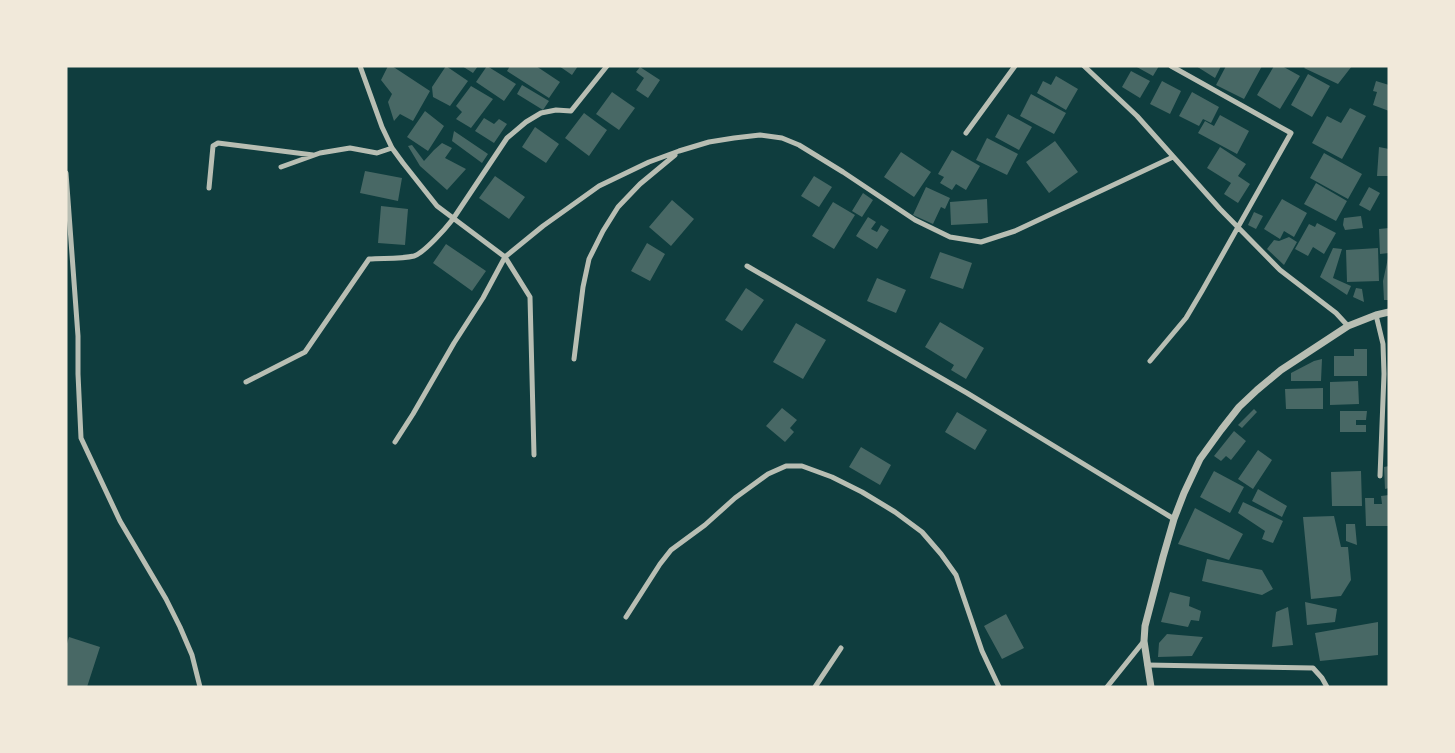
<svg xmlns="http://www.w3.org/2000/svg" width="1455" height="753" font-family="'Public Sans',sans-serif">
<style>
.building{fill:#486865}
.lines{fill:none;stroke-linecap:round;stroke-linejoin:round}
.minor{stroke:#b8beb3;stroke-width:5}
.tertiary{stroke:#b8beb3;stroke-width:7}
</style>
<rect width="100%" height="100%" fill="#0f3d3e"/>
<path class="building" d="M388,66H392L430,91L413,121L400,114L394,121L388,102L392,94L381,80Z
M446,66L468,81L450,106L433,97L432,87Z
M462,66H478L473,73Z
M487,66L516,84L504,101L476,82Z
M510,66H536L560,82L549,98L507,71Z
M559,66H578L572,75Z
M1135,66H1159L1153,76Z
M1196,66H1221L1215,78Z
M1226,66H1262L1244,99L1216,85Z
M1274,66H1282L1300,76L1280,109L1257,95Z
M1306,66H1352L1338,84L1304,68Z
M640,67L660,80L648,98L636,90L644,78L636,72Z
M1131,71L1150,81L1140,98L1122,87Z
M1308,74L1330,86L1312,117L1291,105Z
M1056,76L1078,89L1066,110L1037,93L1043,81L1051,85Z
M1162,81L1181,91L1170,114L1150,104Z
M1376,81L1389,85V111L1373,105L1377,92L1373,91Z
M522,85L549,101L543,110L517,94Z
M471,86L493,99L471,128L456,119L462,112L456,106Z
M612,92L635,108L619,130L596,114Z
M1192,92L1219,107L1211,123L1203,119L1199,126L1179,116Z
M1031,94L1066,113L1054,134L1020,116Z
M1350,108L1366,116L1342,159L1312,143L1327,116L1341,123Z
M425,111L444,126L428,151L407,137Z
M584,113L607,130L589,156L565,138Z
M1008,114L1032,127L1019,150L995,137Z
M1220,115L1249,131L1237,154L1198,133L1205,121L1214,126Z
M484,118L494,124L499,119L507,124L494,143L475,131Z
M535,127L559,144L546,163L522,147Z
M454,131L488,154L482,163L452,141Z
M987,138L1018,154L1007,175L976,160Z
M1055,141L1078,172L1049,193L1026,162Z
M442,143L452,148L445,158L466,169L447,190L420,166L408,146L412,145L424,161L434,150Z
M1220,147L1246,164L1238,176L1250,184L1238,203L1224,194L1231,183L1207,168Z
M1379,147L1389,149L1388,176H1377Z
M952,150L980,166L966,190L956,184L952,190L940,183L944,177L938,174Z
M901,152L931,172L914,197L884,177Z
M1324,153L1362,174L1348,199L1310,178Z
M365,171L402,178L398,201L360,193Z
M495,176L525,197L509,219L479,198Z
M814,176L832,187L819,207L801,196Z
M1316,183L1347,201L1336,221L1304,204Z
M926,187L950,198L945,209L941,207L933,224L913,215Z
M1369,187L1380,193L1370,211L1359,205Z
M863,193L873,200L862,217L852,211Z
M987,199L988,223L951,225L950,202Z
M1282,199L1307,213L1294,237L1284,231L1280,239L1264,229Z
M672,200L694,219L671,246L649,227Z
M833,202L855,215L834,249L812,236Z
M381,206L408,209L405,245L378,243Z
M1254,212L1263,216L1256,229L1248,225Z
M1361,216L1363,228L1345,230L1343,225L1344,218Z
M868,217L876,222L871,229L877,232L881,225L889,230L877,249L856,236Z
M1317,223L1336,233L1324,254L1313,247L1308,256L1295,249L1309,224L1315,227Z
M1389,228V253L1380,254L1379,229Z
M1289,237L1297,242L1284,265L1267,249L1274,240L1279,241Z
M647,243L665,254L650,281L631,271Z
M446,244L486,271L472,291L433,263Z
M1333,248L1342,249L1333,278L1351,286L1347,295L1320,277Z
M1378,248L1379,281L1347,282L1346,250Z
M940,252L972,263L963,289L930,278Z
M1388,258L1389,300H1384L1383,281Z
M877,278L906,290L896,313L867,301Z
M746,288L764,300L742,331L725,320Z
M1356,288L1362,289L1364,302L1353,297Z
M940,322L984,348L966,379L951,370L954,365L925,347Z
M796,323L826,340L803,379L773,362Z
M1354,349H1367V376H1334V356H1354Z
M1322,359L1321,381H1291V373L1314,361Z
M1358,381L1359,404L1330,405V382Z
M1323,388V409H1286L1285,389Z
M782,408L797,420L790,428L794,432L785,442L766,426Z
M1254,409L1257,412L1242,428L1238,425Z
M1340,411H1367L1366,420H1356V425H1366V432H1340Z
M957,412L987,430L975,450L945,432Z
M1234,431L1246,441L1231,460L1226,456L1221,461L1214,456Z
M861,447L891,465L880,485L849,467Z
M1258,450L1272,460L1253,489L1238,479Z
M1389,466V488L1385,489L1384,467Z
M1214,471L1244,487L1230,513L1200,497Z
M1361,471L1362,506H1332L1331,472Z
M1258,489L1287,506L1282,517L1252,501Z
M1389,495V526H1366L1365,498H1374V504H1382L1381,496Z
M1243,502L1283,521L1273,543L1262,539L1265,531L1238,513Z
M1195,508L1243,534L1229,560L1178,544Z
M1334,516L1341,547H1348L1351,580L1341,596L1311,599L1303,517Z
M1346,524H1355L1357,545L1346,541Z
M1207,559L1262,570L1273,589L1262,595L1202,581Z
M1170,592L1190,597L1189,606L1201,611L1199,621L1191,620L1188,627L1161,622Z
M1305,602L1337,609L1335,622L1307,625Z
M1288,607L1293,645L1272,647L1276,612Z
M1006,614L1024,648L1002,659L984,626Z
M1378,622V655L1320,661L1315,633Z
M1167,634L1203,637L1192,656L1158,657L1159,643Z
M69,637L100,647L87,687L66,686V647Z"/>
<g class="lines">
<path class="minor" d="M360,66L382,127L392,148L403,163L437,206L505,257L530,297L534,455
M1084,66L1137,116L1220,209L1280,270L1336,313L1348,326
M966,133L1015,66
M281,167L320,153L350,148L377,153L392,148
M66,173L78,336V374L81,438L120,521L166,599L180,627L192,655L200,687
M209,188L213,146L218,143L313,155
M747,266L967,393L1174,519
M1376,315L1383,344L1384,374L1380,476
M574,359L583,287L589,259L603,231L618,207L640,184L675,155
M1150,361L1186,318L1202,291L1291,133L1171,66
M246,382L305,352L369,259C382,258 402,259 414,256C424,253 446,228 453,219L507,138L526,122L541,113L556,110L571,111L607,66
M395,442L413,414L454,343L483,298L505,257L543,226L599,186L649,162L679,151L709,142L734,138L760,135L782,138L799,145L843,172L915,220L950,237L981,242L1015,231L1173,157
M626,617L660,564L671,550L705,525L735,498L768,474L786,466H802L832,477L862,492L895,512L922,532L941,554L956,575L982,651L999,687
M1147,665L1313,668L1322,678L1327,687
M815,687L841,648
M1107,687L1144,641"/>
<path class="tertiary" d="M1151,687L1144,641L1145,626L1163,557L1174,519L1184,493L1200,459L1221,430L1239,407L1257,390L1281,370L1348,326L1376,315L1389,312"/>
</g>
<rect width="1455" height="753" fill="none" stroke="#f1e9da" stroke-width="135"/>
</svg>
